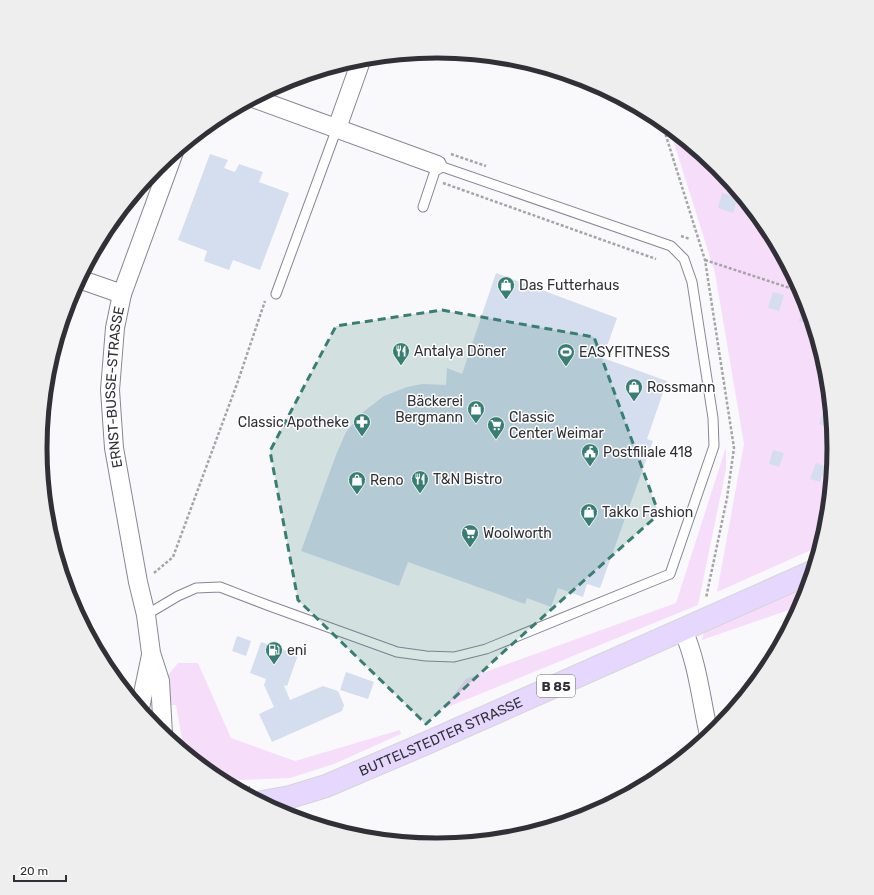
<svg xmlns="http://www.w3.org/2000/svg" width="874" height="895" font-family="Rubik,sans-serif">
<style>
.green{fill:#f6ddfa}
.building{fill:#d4deee}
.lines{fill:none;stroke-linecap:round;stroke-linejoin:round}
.lane-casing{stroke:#868796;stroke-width:11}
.street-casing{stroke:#868796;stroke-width:20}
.primary-casing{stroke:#d6d6d7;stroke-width:24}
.path{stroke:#a5a5a9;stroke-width:2.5;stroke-dasharray:3 2;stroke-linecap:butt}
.lane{stroke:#fff;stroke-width:9}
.street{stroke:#fff;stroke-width:18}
.primary{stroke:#e5d7fd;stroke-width:22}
.marked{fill:#397e73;fill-opacity:0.2;stroke:#397e73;stroke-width:3;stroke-dasharray:8 5;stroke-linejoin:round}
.labels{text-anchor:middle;stroke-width:3;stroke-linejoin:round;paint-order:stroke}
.shield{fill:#fff;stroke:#6e6e72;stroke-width:1}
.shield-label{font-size:13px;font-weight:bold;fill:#303036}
.poi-label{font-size:14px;fill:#303036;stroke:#fff;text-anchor:start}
.street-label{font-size:14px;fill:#303036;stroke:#fff}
.rim{fill:none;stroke:#303036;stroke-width:5}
</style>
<rect width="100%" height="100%" fill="#f9f9fc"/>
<path class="green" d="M669,127L718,167L767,227L804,296L826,370L834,448L826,525L820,546L717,592L744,444L715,273Z
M726,447V469L698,605L443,709L466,679L676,603Z
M808,586L800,606L702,640L704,632Z
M178,663H198L231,738L295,761L400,730L401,734L334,764L290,778L241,780L214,776L184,751L176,705H169L168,675Z"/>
<path class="building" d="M210,154L228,160L224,168L235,172L239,164L263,172L259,182L289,193L260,270L233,260L229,270L204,261L207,251L178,240Z
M722,193L738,198L733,213L718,208Z
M748,204L757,214L760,218L745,214Z
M496,273L617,318L603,358L667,381L647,439L653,441L600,588L587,584L583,597L558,588L551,607L527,598L525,604L408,562L399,586L301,551L336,455L346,432L363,412L384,396L407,387L422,384L446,385L447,368L462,374Z
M773,292L784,295L779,311L768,308Z
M806,301L812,322L811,325L799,321Z
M826,404L830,405L832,425L831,428L819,424Z
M773,450L784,453L779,467L769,464Z
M816,463L825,466L820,482L810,479Z
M237,636L251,641L246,656L232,651Z
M261,642L298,655L287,686L284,685L290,700L323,686L338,691L344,705L342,711L272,742L259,714L274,707L264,685L266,679L250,673Z
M346,672L374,682L368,699L340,690Z"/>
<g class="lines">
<g class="lane-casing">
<path id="lane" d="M276,294L337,128
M146,615L178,596L196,588L220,587L267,605L397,652L426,656L454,657L486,649L670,574L714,446L713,418L692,282L684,259L671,246L437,165L423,207"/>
</g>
<g class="street-casing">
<g id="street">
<path d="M253,98L437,165"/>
<path d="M337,128L362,58"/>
<path d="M79,279L122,294"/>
<path d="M683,630C698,664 701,700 709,735"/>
<path d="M140,708L151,655"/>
<path id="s1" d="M163,734L160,681L151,653L146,615L138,582L114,448L110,390L115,328L122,294L174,152"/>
</g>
</g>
<g class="primary-casing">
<g id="primary">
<path id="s2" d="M262,802L290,797L326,786L429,742L812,572"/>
</g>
</g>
<path class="path" d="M661,120L705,260L734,448L727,498L706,598
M451,154L486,166
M443,183L656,259
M681,236L690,239
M705,260L802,292
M154,573L173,557L238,381L265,301
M234,787H250"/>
<use href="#lane" class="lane"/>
<use href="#street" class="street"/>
<use href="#primary" class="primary"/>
</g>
<path class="marked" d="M442,310L594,337L659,514L500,655L426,724L298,600L270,451L336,326Z"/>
<defs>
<g id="shop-pin" transform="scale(0.9)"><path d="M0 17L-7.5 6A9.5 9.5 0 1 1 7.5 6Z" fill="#397e73" stroke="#fff"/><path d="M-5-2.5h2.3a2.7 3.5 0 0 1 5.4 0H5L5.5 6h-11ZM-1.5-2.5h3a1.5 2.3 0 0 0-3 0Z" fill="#fff"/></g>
<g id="restaurant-pin" transform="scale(0.9)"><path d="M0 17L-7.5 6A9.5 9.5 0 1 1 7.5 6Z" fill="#397e73" stroke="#fff"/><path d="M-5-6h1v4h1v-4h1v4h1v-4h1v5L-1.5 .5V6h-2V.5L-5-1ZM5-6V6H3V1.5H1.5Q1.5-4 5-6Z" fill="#fff"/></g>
<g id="stadium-pin" transform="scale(0.9)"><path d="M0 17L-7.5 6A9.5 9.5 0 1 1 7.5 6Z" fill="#397e73" stroke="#fff"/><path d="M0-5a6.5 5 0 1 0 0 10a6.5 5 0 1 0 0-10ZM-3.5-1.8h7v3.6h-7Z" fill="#fff"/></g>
<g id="pharmacy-pin" transform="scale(0.9)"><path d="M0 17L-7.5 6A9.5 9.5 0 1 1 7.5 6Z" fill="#397e73" stroke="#fff"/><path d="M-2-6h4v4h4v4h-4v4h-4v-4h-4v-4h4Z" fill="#fff"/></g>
<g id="supermarket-pin" transform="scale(0.9)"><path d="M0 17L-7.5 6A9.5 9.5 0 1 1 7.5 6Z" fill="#397e73" stroke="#fff"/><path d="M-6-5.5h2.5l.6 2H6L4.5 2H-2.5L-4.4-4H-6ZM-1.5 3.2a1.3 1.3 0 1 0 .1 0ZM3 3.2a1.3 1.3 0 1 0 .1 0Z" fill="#fff"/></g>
<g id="civic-pin" transform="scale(0.9)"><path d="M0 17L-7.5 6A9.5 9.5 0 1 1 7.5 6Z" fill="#397e73" stroke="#fff"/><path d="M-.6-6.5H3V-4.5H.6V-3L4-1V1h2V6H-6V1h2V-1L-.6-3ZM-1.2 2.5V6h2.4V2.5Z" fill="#fff"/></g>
<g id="fuel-pin" transform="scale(0.9)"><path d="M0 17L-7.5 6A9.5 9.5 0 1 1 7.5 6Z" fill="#397e73" stroke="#fff"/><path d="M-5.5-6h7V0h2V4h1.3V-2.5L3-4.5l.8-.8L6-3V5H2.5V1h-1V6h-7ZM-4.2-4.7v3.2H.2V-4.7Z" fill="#fff"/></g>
</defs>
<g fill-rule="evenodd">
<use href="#shop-pin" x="506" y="285"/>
<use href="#restaurant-pin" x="401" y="351"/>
<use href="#stadium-pin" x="566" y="352"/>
<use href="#shop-pin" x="634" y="387"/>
<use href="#shop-pin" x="476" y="409"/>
<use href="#pharmacy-pin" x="362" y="422"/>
<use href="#supermarket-pin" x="496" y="425"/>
<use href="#civic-pin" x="590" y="452"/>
<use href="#restaurant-pin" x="420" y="479"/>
<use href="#shop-pin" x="357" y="480"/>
<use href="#shop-pin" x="589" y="512"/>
<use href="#supermarket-pin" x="470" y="533"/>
<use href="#fuel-pin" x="274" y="650"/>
</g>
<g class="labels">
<rect class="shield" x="537" y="675" width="38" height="22" rx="3"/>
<g class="shield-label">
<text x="556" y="691">B 85</text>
</g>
<g class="poi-label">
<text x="519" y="290">Das Futterhaus</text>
<text x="414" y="356">Antalya Döner</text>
<text x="579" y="357">EASYFITNESS</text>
<text x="647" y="392">Rossmann</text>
<text x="463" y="406" text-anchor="end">Bäckerei<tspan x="463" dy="16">Bergmann</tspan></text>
<text x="509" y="422">Classic<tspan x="509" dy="16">Center Weimar</tspan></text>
<text x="349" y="427" text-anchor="end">Classic Apotheke</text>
<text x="603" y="457">Postfiliale 418</text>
<text x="433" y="484">T&amp;N Bistro</text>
<text x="370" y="485">Reno</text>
<text x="602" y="517">Takko Fashion</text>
<text x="483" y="538">Woolworth</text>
<text x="287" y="655">eni</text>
</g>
<g class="street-label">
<text dy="5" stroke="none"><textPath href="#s1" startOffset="352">ERNST-BUSSE-STRASSE</textPath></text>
<text dy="5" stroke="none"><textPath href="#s2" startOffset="191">BUTTELSTEDTER STRASSE</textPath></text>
</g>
</g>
<path d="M0 0H874V895H0ZM47 448a390 390 0 1 1 780 0a390 390 0 1 1-780 0Z" fill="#eeeeef" fill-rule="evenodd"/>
<path class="rim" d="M47 448a390 390 0 1 1 780 0a390 390 0 1 1-780 0Z"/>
<path d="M14 875v6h52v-6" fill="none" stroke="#303036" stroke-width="2"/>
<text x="20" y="875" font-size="12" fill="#303036" stroke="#ffffff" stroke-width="3" paint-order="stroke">20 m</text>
</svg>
